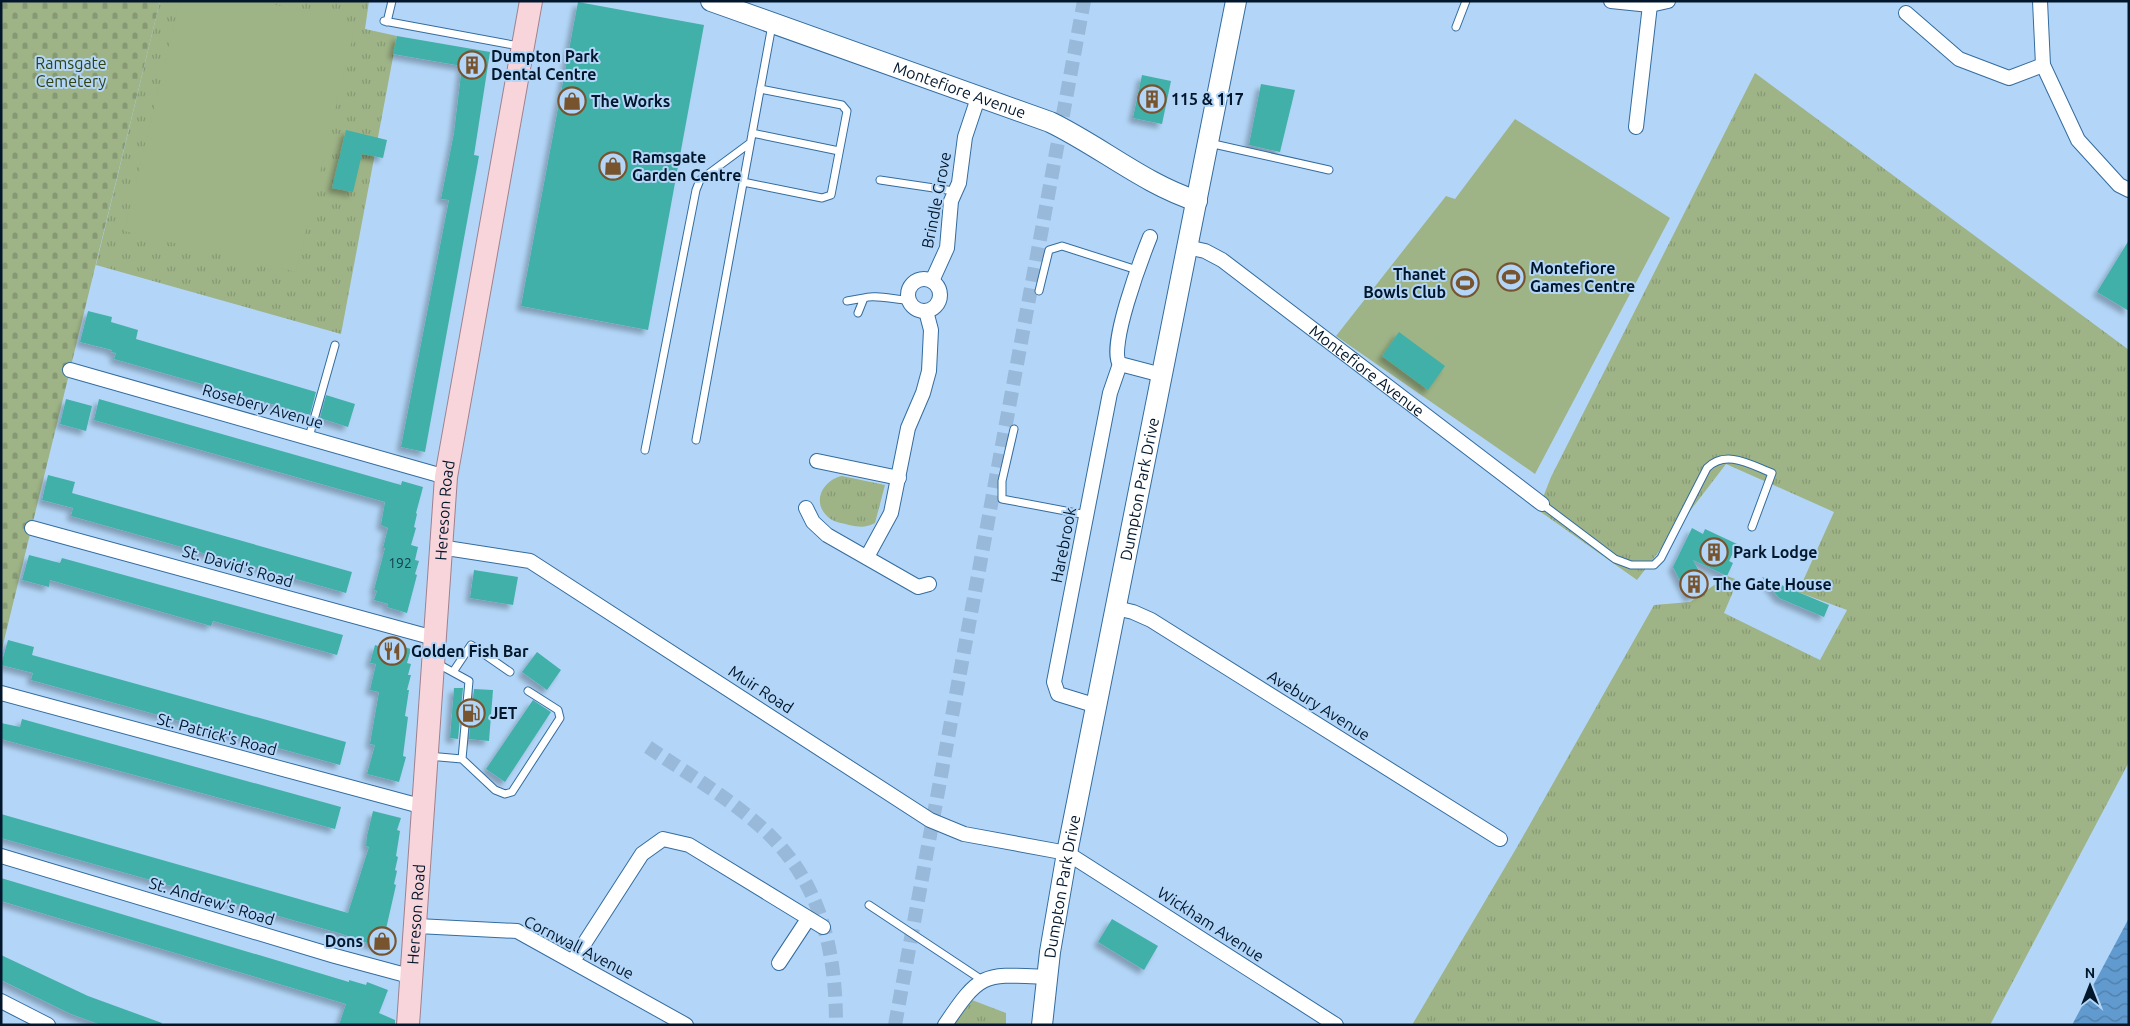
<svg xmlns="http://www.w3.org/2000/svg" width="2130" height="1026" font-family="Ubuntu,sans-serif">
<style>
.grass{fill:url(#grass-tufts)}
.cemetery{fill:url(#cemetery-stones)}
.pitch{fill:#9eb386}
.water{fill:url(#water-waves)}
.building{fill:#41b0a8;filter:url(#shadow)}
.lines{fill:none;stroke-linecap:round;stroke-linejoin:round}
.street-tunnel{stroke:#98b9d9;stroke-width:14;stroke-dasharray:14 7;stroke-linecap:butt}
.lane-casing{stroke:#336c9f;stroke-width:9}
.street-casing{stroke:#336c9f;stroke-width:16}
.secondary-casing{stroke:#336c9f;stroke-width:22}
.primary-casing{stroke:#9f808e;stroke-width:24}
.lane{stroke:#fff;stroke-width:7}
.street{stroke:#fff;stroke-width:14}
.secondary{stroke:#fff;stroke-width:20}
.primary{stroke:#f8d5da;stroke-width:22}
.labels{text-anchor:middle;stroke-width:4;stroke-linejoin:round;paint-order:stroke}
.number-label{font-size:14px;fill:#123d4b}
.poi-label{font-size:16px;font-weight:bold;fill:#02172c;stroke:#b3d6f8;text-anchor:start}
.park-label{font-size:16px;fill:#2f4210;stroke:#b3d6f8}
.street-label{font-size:16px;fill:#02172c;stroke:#b3d6f8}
</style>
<defs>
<pattern id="grass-tufts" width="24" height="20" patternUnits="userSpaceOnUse" patternTransform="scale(1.25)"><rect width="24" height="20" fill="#9eb386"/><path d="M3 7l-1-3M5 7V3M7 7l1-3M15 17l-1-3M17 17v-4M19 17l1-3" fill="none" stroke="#869974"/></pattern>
<pattern id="cemetery-stones" width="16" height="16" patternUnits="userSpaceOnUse" patternTransform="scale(1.25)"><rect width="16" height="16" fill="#9eb386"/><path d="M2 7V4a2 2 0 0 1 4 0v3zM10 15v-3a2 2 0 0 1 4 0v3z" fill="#869974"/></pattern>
<pattern id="water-waves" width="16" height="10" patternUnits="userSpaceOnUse" patternTransform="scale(1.25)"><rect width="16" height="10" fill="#619acf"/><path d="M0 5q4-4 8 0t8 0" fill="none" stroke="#4e7da8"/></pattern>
<filter id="shadow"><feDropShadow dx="-4.5" dy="4.5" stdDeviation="2.5" flood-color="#0004"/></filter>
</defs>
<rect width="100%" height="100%" fill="#b3d6f8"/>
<path class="grass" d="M160,1H369L365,29L397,36L341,334L96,265Z
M1755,73L2129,350V762L1990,1025H1412L1517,847L1654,605L1690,602L1727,576L1738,580L1724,613L1820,660L1847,610L1798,592L1834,512L1726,464L1637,580L1538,510L1551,477Z
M842,476L885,485L875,523C865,528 860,527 849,525C842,523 833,522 828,517C811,502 823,480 842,476Z
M972,1000L1006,1013V1025H952Z"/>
<path class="cemetery" d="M1,1H160L1,653Z"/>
<path class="pitch" d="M180,1H260L356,24L296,272L124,231Z
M1515,119L1670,218L1535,474L1336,336L1446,196L1455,199Z"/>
<path class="water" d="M2129,918V1025H2072Z"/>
<path class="building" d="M578,2L704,25L648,330L521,306Z
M397,36L490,52L474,155L479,156L425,452L401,447L449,200L441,199L454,133L462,66L393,54Z
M1142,75L1171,81L1162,124L1133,118Z
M1261,84L1295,90L1280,152L1249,145Z
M346,130L387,140L383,158L362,154L353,192L332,188Z
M2129,240V311L2097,292Z
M88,311L112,317L111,322L138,330L136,339L316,392L310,415L114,359L116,353L111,352L112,350L80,342Z
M1399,332L1445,366L1428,390L1382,356Z
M326,395L355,404L348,427L320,418Z
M66,399L92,406L86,431L60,424Z
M99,399L401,485L402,481L423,487L416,513L417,514L414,527L416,528L411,545L418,547L415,560L419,561L415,574L417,575L407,613L387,607L388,604L374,600L377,591L374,590L385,548H383L388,528L381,525L385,502L94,420Z
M48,475L75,482L72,493L352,572L346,593L71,516L73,508L42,500Z
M1692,528L1703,534L1705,529L1737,544L1729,561L1733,563L1727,576L1693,560L1708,588L1689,598L1673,567Z
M29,555L60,563L62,558L343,635L337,655L213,621L211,626L50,580L49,587L22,580Z
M474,570L518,577L513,605L470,598Z
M1762,577L1829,605L1824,617L1779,598Z
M8,640L34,647L32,655L346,742L340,765L31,680L33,673L1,665Z
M390,643L411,649L407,663L411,664L408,675H411L407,690H409L405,716L408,717L403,756L406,757L399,782L367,774L375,745L370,744L379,692L370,690L376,664L370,663L375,645L389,649Z
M537,652L561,670L547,690L522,672Z
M454,688H463L458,739L450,738Z
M474,689L493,690L489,741L469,739Z
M533,700L551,712L505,782L486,769Z
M22,719L341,807L335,829L1,739V723L20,727Z
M373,811L401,818L397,830L400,831L396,856L398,857L395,870L397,871L394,884L396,885L386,929L390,931L384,949L339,933L1,838V814L348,913L369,847L366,846L367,836Z
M1,878L349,982V980L366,985L367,982L388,990L379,1013L395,1020V1025H339L346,1004L1,901Z
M1112,919L1158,946L1144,970L1098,942Z
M1,955L88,996L162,1023L161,1025H101L71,1014L1,980Z"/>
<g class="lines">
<path class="street-tunnel" d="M648,747C685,772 726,796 760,826C820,879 836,948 836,1025
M895,1025L1084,1"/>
<g class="lane-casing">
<path id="lane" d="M384,21L519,46
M387,22L392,1
M1456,27L1466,1
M752,133L839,151
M1209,143L1329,170
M880,180L954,191
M743,182L822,198L831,195L847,111L842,105L760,89
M1039,291L1049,250L1062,246L1137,270
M847,301L864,298
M858,313L864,298C873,294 897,300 909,300
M1014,429L1002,481V499L1087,515
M309,437L335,345
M696,440L772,25
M645,450L696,190L700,180L750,143
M1542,504L1615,559L1631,565H1654L1661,558L1707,468C1726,449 1751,465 1772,473L1752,527
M438,664L469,681L462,759
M453,672L471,645L510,672
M428,756L462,759L495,790L505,794L512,792L560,718L558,710L528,691
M869,905L982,980"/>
</g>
<g class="street-casing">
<g id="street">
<path d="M1611,1L1650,5L1668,1"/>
<path d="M2040,1L2043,65L2078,140L2119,185L2129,190"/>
<path d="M1906,13L1959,59L2009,78L2043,65"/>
<path d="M1636,127L1650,5"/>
<path d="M1150,237C1142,257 1107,349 1120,364L1162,375"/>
<path id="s1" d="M1187,247L1205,251L1222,260L1542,504"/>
<circle cx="924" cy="295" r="16"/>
<path d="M932,281L947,248L951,201L959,183L965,137L979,95"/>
<path d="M70,370L446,477"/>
<path d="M817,461L899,478"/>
<path d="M806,508L813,522L827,535L918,587L929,584"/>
<path d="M32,528L434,638"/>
<path d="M440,547L530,561L930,820L964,834L1067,853L1336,1025"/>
<path d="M867,557L891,513L908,428L923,393L929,371L931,330L926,311"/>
<path d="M1116,608L1133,612L1151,620L1500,839"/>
<path d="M1,693L424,807"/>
<path d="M1097,706L1058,694L1054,682L1110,393L1120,364"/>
<path d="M1,856L335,956L413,977"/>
<path d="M417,926L517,931L686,1025"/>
<path d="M573,961L642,854L663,839L689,845L823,927"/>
<path d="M779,963L808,919"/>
<path d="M1,1001L48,1025"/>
<path d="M945,1025C981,971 984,974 1046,977"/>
</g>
</g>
<g class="secondary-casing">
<g id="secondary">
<path id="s2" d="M711,1L1050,122C1100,146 1144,184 1197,201"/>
<path id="s3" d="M1042,1025L1050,952L1067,853L1236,1"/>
</g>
</g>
<g class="primary-casing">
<g id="primary">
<path id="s4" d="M408,1025L446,477L531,1"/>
</g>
</g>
<use href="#lane" class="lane"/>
<use href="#street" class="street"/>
<use href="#secondary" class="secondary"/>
<use href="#primary" class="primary"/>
</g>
<defs>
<g id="building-ring" transform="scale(1.4375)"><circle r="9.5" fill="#b3d6f8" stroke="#77542d" stroke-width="1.5"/><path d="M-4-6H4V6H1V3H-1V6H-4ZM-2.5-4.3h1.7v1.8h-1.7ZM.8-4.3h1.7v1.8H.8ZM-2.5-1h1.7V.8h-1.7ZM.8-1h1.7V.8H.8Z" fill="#77542d"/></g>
<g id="shop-ring" transform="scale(1.4375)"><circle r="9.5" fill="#b3d6f8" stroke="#77542d" stroke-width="1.5"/><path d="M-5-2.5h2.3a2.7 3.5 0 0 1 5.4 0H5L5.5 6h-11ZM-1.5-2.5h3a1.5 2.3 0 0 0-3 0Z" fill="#77542d"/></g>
<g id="stadium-ring" transform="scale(1.4375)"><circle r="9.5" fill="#b3d6f8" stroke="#77542d" stroke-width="1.5"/><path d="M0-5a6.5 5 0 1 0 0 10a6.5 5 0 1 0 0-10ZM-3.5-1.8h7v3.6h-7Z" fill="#77542d"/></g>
<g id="restaurant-ring" transform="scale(1.4375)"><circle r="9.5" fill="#b3d6f8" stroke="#77542d" stroke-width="1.5"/><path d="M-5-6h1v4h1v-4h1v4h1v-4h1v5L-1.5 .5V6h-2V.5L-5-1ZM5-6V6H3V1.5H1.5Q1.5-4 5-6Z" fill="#77542d"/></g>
<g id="fuel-ring" transform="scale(1.4375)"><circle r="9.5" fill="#b3d6f8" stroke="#77542d" stroke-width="1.5"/><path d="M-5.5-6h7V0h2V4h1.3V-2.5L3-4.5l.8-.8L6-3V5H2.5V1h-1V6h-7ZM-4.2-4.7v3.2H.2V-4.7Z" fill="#77542d"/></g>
</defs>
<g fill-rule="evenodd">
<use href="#building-ring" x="472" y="65"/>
<use href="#building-ring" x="1152" y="99"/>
<use href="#shop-ring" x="572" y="101"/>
<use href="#shop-ring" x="613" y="166"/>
<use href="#stadium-ring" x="1511" y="277"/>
<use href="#stadium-ring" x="1465" y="283"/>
<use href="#building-ring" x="1714" y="552"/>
<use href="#building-ring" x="1694" y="584"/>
<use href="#restaurant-ring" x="392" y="651"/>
<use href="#fuel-ring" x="471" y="713"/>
<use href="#shop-ring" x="382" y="941"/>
</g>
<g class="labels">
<g class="number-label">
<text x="400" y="568">192</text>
</g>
<g class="poi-label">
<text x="491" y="62">Dumpton Park<tspan x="491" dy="18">Dental Centre</tspan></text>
<text x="1171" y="105">115 &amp; 117</text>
<text x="591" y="107">The Works</text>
<text x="632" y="163">Ramsgate<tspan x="632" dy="18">Garden Centre</tspan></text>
<text x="1530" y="274">Montefiore<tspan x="1530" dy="18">Games Centre</tspan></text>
<text x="1446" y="280" text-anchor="end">Thanet<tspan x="1446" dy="18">Bowls Club</tspan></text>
<text x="1733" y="558">Park Lodge</text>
<text x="1713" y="590">The Gate House</text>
<text x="411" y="657">Golden Fish Bar</text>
<text x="490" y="719">JET</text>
<text x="363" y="947" text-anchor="end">Dons</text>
</g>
<g class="park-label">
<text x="71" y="69">Ramsgate<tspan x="71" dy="18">Cemetery</tspan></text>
</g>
<g class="street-label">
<text dy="6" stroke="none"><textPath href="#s2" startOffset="264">Montefiore Avenue</textPath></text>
<text transform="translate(936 200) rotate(-79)" y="6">Brindle Grove</text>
<text dy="6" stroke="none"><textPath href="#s1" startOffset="220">Montefiore Avenue</textPath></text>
<text transform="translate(263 406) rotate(16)" y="6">Rosebery Avenue</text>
<text dy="6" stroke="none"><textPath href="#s3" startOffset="545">Dumpton Park Drive</textPath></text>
<text dy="6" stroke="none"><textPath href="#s4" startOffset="516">Hereson Road</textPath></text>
<text transform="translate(1063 545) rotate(-79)" y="6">Harebrook</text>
<text transform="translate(238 566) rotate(16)" y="6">St. David's Road</text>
<text transform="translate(761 689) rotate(33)" y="6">Muir Road</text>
<text transform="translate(1319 705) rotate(32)" y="6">Avebury Avenue</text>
<text transform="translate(217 734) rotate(15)" y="6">St. Patrick's Road</text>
<text dy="6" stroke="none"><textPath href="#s3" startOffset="140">Dumpton Park Drive</textPath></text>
<text transform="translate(212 901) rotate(17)" y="6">St. Andrew's Road</text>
<text dy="6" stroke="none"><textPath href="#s4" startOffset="111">Hereson Road</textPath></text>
<text transform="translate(1211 924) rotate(33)" y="6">Wickham Avenue</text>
<text transform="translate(579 947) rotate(27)" y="6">Cornwall Avenue</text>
</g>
</g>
<rect width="2130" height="1026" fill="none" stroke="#02172c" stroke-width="5"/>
<g transform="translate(2090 986)" stroke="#b3d6f8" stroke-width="4" paint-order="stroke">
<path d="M0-4L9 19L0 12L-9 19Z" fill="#02172c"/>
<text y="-8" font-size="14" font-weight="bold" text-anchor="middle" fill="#02172c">N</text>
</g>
</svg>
